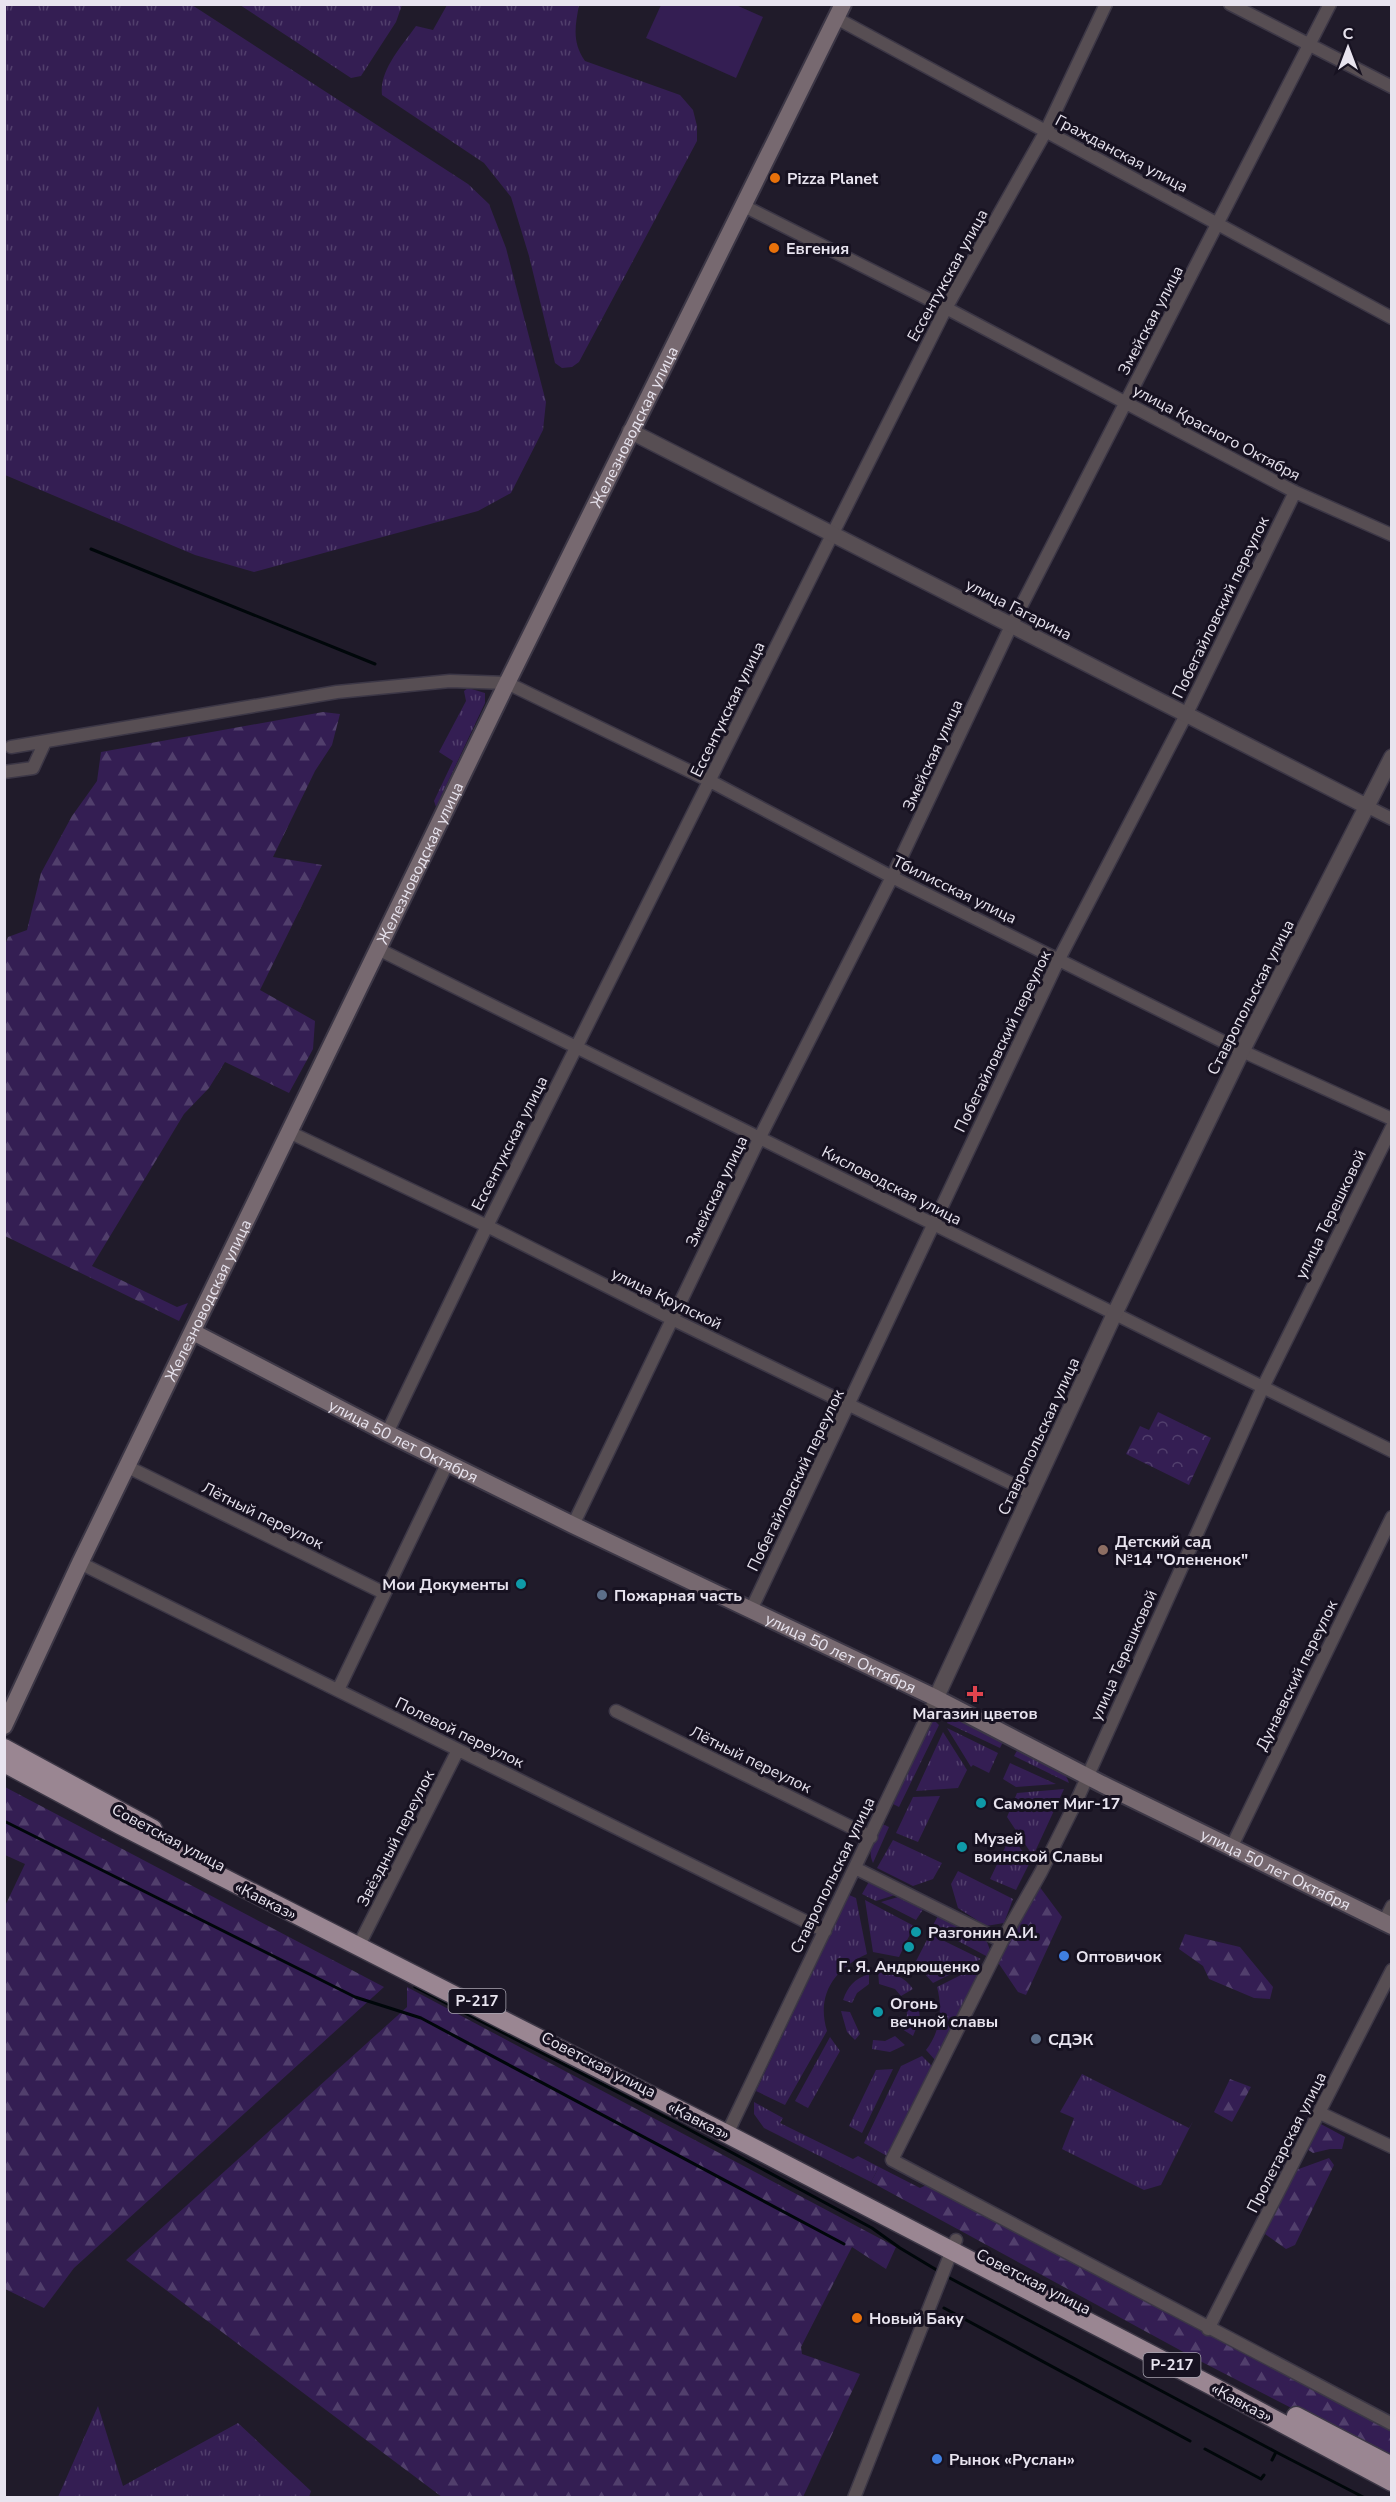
<svg xmlns="http://www.w3.org/2000/svg" width="1396" height="2502" font-family="'Nunito Sans',sans-serif">
<style>
.grass{fill:url(#grass-tufts)}
.forest{fill:url(#forest-firs)}
.park{fill:url(#park-crowns)}
.garden{fill:#341e53}
.lines{fill:none;stroke-linecap:round;stroke-linejoin:round}
.stream{stroke:#00070a;stroke-width:3}
.minor-casing{stroke:#3c3746;stroke-width:15}
.tertiary-casing{stroke:#3c3746;stroke-width:18}
.secondary-casing{stroke:#3c3746;stroke-width:20}
.trunk-casing{stroke:#3c3746;stroke-width:21}
.minor{stroke:#574e53;stroke-width:12}
.tertiary{stroke:#574e53;stroke-width:15}
.secondary{stroke:#776970;stroke-width:16}
.trunk{stroke:#9a8692;stroke-width:18}
.food-dot{fill:#e8710a;stroke:#171221;stroke-width:2}
.education-dot{fill:#8d6e63;stroke:#171221;stroke-width:2}
.culture-dot{fill:#0f9aa8;stroke:#171221;stroke-width:2}
.service-dot{fill:#5c6f8a;stroke:#171221;stroke-width:2}
.health-dot{fill:#e0444e;stroke:#171221;stroke-width:2}
.shop-dot{fill:#3f7fe0;stroke:#171221;stroke-width:2}
.labels{text-anchor:middle;stroke-width:6;stroke-linejoin:round;paint-order:stroke}
.shield{fill:#171221;stroke:#a9a5b1;stroke-width:1.5}
.shield-label{font-size:15px;font-weight:bold;fill:#e8e4ef}
.street-label{font-size:16px;fill:#e8e4ef;stroke:#171221}
.poi-label{font-size:16px;font-weight:bold;fill:#e8e4ef;stroke:#171221;text-anchor:start}
</style>
<defs>
<pattern id="grass-tufts" width="24" height="20" patternUnits="userSpaceOnUse" patternTransform="scale(1.5)"><rect width="24" height="20" fill="#341e53"/><path d="M3 7l-1-3M5 7V3M7 7l1-3M15 17l-1-3M17 17v-4M19 17l1-3" fill="none" stroke="#513f6c"/></pattern>
<pattern id="forest-firs" width="22" height="20" patternUnits="userSpaceOnUse" patternTransform="scale(1.5)"><rect width="22" height="20" fill="#341e53"/><path d="M5 1l3.5 6h-7zM16 11l3.5 6h-7z" fill="#513f6c"/></pattern>
<pattern id="park-crowns" width="20" height="18" patternUnits="userSpaceOnUse" patternTransform="scale(1.5)"><rect width="20" height="18" fill="#341e53"/><path d="M2 6a3 3 0 1 1 6 0M12 15a3 3 0 1 1 6 0" fill="none" stroke="#513f6c"/></pattern>
</defs>
<rect width="100%" height="100%" fill="#201b2a"/>
<path class="grass" d="M4,5H192L468,184L489,204L506,248L546,402L543,430L511,493L478,511L254,572L195,555L5,475Z
M240,5H402L396,22L361,76L351,78Z
M447,5H579C575,27 572,42 585,61L680,95L693,110L697,126V141L579,362L572,367L562,368L555,363L529,256L511,197L484,163L382,95C379,70 402,46 416,26L433,30Z
M468,688L485,693V703L436,807L434,801L453,761L439,752L466,701L464,691Z
M951,1715L1004,1740L1000,1748L947,1723Z
M933,1719L939,1725L899,1807L893,1804Z
M947,1728L998,1753L989,1773L973,1765L971,1767Z
M943,1732L967,1770L958,1788L916,1791Z
M1019,1747C1036,1755 1063,1763 1069,1783L1014,1756Z
M1010,1763L1056,1784L1016,1787L1003,1779Z
M1064,1789L1033,1856L1007,1817L1017,1793Z
M940,1796L918,1842L896,1833L913,1797Z
M882,1824L889,1827L873,1863C866,1848 876,1837 882,1824Z
M1011,1835L1030,1862L1016,1890L990,1879Z
M893,1840L942,1863L933,1879L913,1886L877,1868Z
M958,1871L1013,1899L1004,1923L986,1926L958,1908L951,1884Z
M871,1878L901,1893L876,1901L862,1894Z
M849,1895L856,1898L867,1954C834,1969 816,1995 827,2031L785,2105L756,2091Z
M905,1895L926,1905L916,1920L881,1902Z
M865,1900L914,1926L899,1957L873,1952Z
M940,1912L984,1934L990,1950L988,1957L932,1927Z
M930,1934L981,1959L933,1983L915,1963Z
M985,1963L936,2061L926,2050C940,2032 943,2010 937,1987Z
M878,1971C892,1972 905,1977 913,1989L901,1996L895,1989L879,1984Z
M869,1974V1984L857,1993L852,2003L843,2000C848,1986 854,1979 869,1974Z
M918,2001L920,2019L913,2036L902,2029L907,2015L906,2004Z
M841,2011L850,2012L860,2034L855,2040L847,2032Z
M895,2036L905,2045L890,2052L872,2049L873,2040L885,2041Z
M830,2037L840,2051L808,2108L795,2101Z
M922,2056L933,2067L887,2156L864,2143L901,2066Z
M893,2069L862,2133L849,2126L876,2070Z
M1082,2074L1189,2128L1193,2121L1161,2185L1144,2190L1062,2149L1074,2118L1060,2112Z
M754,2102L783,2118L780,2123L853,2159L858,2156L879,2167L871,2182L764,2128L754,2114Z
M98,2406L123,2486L238,2423L311,2491L309,2497H58Z"/>
<path class="forest" d="M323,712L340,714L332,745L315,771L273,857L322,865L260,990L315,1021L313,1049L289,1093L225,1062L209,1088L184,1114L92,1266L177,1307L188,1303L179,1321L5,1236V945L8,937L27,930L41,873L72,816L97,781L101,752Z
M5,1787L384,1987L74,2268L44,2308L5,2289V1906L25,1864L5,1855Z
M1039,1886L1062,1917L1026,1995L1018,1992L997,1961Z
M1185,1934L1240,1947L1273,1987L1270,1999L1254,1998L1209,1979L1203,1966L1179,1949Z
M407,1987L896,2247L886,2269L852,2247L801,2347L802,2354L860,2374L803,2497H442L126,2260L407,2007Z
M1230,2079L1251,2087L1232,2122L1214,2112Z
M1319,2123L1345,2137L1342,2149H1330L1313,2153L1307,2149Z
M1329,2158L1334,2165L1295,2245L1286,2249L1265,2234L1296,2170Z
M879,2167L920,2188L931,2183L1220,2341L1391,2430V2459L1200,2361L871,2182Z"/>
<path class="park" d="M1158,1412L1211,1438L1189,1485L1126,1454L1140,1426L1149,1430Z"/>
<path class="garden" d="M661,5H736L763,17L736,78L646,38Z"/>
<g class="lines">
<path class="stream" d="M91,549L375,664
M4,1821L355,1997L421,2018L844,2244
M415,1987L677,2123L872,2228L900,2248L940,2272
M946,2276L1276,2452
M944,2308L1190,2441
M1205,2449L1261,2479L1264,2475
M1272,2460L1276,2452L1365,2498"/>
<g class="minor-casing">
<path id="minor" d="M1230,4L1392,87
M836,18L1392,318
M742,205L946,308L1295,492L1392,535
M11,747L337,692L450,681L507,683L710,781L892,877L1242,1051L1392,1119
M4,772L33,768L45,742
M1366,806L1392,819
M378,949L1392,1451
M1392,1127L1263,1387L1076,1802L1041,1872L1002,1941L892,2160L1392,2424
M289,1132L487,1226L672,1319L1031,1493
M387,1433L487,1226L833,533L946,308L1046,131L1106,4
M128,1467L384,1593
M573,1525L760,1137L892,877L1011,626L1330,4
M80,1563L825,1931
M751,1610L1059,959L1187,713L1295,492
M338,1690L448,1462
M616,1711L871,1837
M1231,1848L1392,1517
M855,1868L1002,1941
M1384,1922L1392,1906
M361,1941L458,1750
M1320,2113L1392,2147
M727,2134L936,1698
M1208,2329L1392,1970
M854,2498L956,2240"/>
</g>
<g class="tertiary-casing">
<path id="tertiary" d="M630,431L1366,806
M936,1698L1114,1315L1242,1051L1392,757"/>
</g>
<g class="secondary-casing">
<g id="secondary">
<path id="s1" d="M193,1332L387,1433L573,1525L936,1698L1102,1784L1392,1926"/>
<path id="s2" d="M4,1726L80,1563L507,683L843,4"/>
</g>
</g>
<g class="trunk-casing">
<path id="trunk" d="M4,1748L153,1829
M4,1763L120,1825L727,2134L1216,2388L1392,2482
M1296,2416L1392,2466"/>
</g>
<use href="#minor" class="minor"/>
<use href="#tertiary" class="tertiary"/>
<use href="#secondary" class="secondary"/>
<use href="#trunk" class="trunk"/>
</g>
<g class="food-dot">
<circle cx="775" cy="178" r="6"/>
<circle cx="774" cy="248" r="6"/>
<circle cx="857" cy="2318" r="6"/>
</g>
<circle class="education-dot" cx="1103" cy="1550" r="6"/>
<g class="culture-dot">
<circle cx="521" cy="1584" r="6"/>
<circle cx="981" cy="1803" r="6"/>
<circle cx="962" cy="1847" r="6"/>
<circle cx="916" cy="1932" r="6"/>
<circle cx="909" cy="1947" r="6"/>
<circle cx="878" cy="2012" r="6"/>
</g>
<g class="service-dot">
<circle cx="602" cy="1595" r="6"/>
<circle cx="1036" cy="2039" r="6"/>
</g>
<path class="health-dot" d="M972 1685h6v6h6v6h-6v6h-6v-6h-6v-6h6z"/>
<g class="shop-dot">
<circle cx="1064" cy="1956" r="6"/>
<circle cx="937" cy="2459" r="6"/>
</g>
<g class="labels">
<g class="shield">
<rect x="448.5" y="1989" width="57" height="24" rx="4.5"/>
<rect x="1143.5" y="2353" width="57" height="24" rx="4.5"/>
</g>
<g class="shield-label">
<text x="477" y="2006">Р-217</text>
<text x="1172" y="2370">Р-217</text>
</g>
<g class="street-label">
<text transform="translate(1122 153) rotate(28)" y="6">Гражданская улица</text>
<text transform="translate(947 275) rotate(-61)" y="6">Ессентукская улица</text>
<text transform="translate(1150 320) rotate(-62)" y="6">Змейская улица</text>
<text dy="6" stroke="none"><textPath href="#s2" startOffset="1444">Железноводская улица</textPath></text>
<text transform="translate(1217 432) rotate(28)" y="6">улица Красного Октября</text>
<text transform="translate(1220 607) rotate(-64)" y="6">Побегайловский переулок</text>
<text transform="translate(1019 609) rotate(27)" y="6">улица Гагарина</text>
<text transform="translate(727 709) rotate(-64)" y="6">Ессентукская улица</text>
<text transform="translate(932 755) rotate(-65)" y="6">Змейская улица</text>
<text dy="6" stroke="none"><textPath href="#s2" startOffset="958">Железноводская улица</textPath></text>
<text transform="translate(955 889) rotate(26)" y="6">Тбилисская улица</text>
<text transform="translate(1250 997) rotate(-63)" y="6">Ставропольская улица</text>
<text transform="translate(1002 1041) rotate(-64)" y="6">Побегайловский переулок</text>
<text transform="translate(509 1143) rotate(-63)" y="6">Ессентукская улица</text>
<text transform="translate(892 1185) rotate(27)" y="6">Кисловодская улица</text>
<text transform="translate(716 1191) rotate(-64)" y="6">Змейская улица</text>
<text transform="translate(1330 1214) rotate(-64)" y="6">улица Терешковой</text>
<text transform="translate(667 1298) rotate(26)" y="6">улица Крупской</text>
<text dy="6" stroke="none"><textPath href="#s2" startOffset="472">Железноводская улица</textPath></text>
<text transform="translate(1038 1436) rotate(-65)" y="6">Ставропольская улица</text>
<text dy="6" stroke="none"><textPath href="#s1" startOffset="237">улица 50 лет Октября</textPath></text>
<text transform="translate(795 1480) rotate(-64)" y="6">Побегайловский переулок</text>
<text transform="translate(263 1515) rotate(26)" y="6">Лётный переулок</text>
<text dy="6" stroke="none"><textPath href="#s1" startOffset="723">улица 50 лет Октября</textPath></text>
<text transform="translate(1123 1655) rotate(-66)" y="6">улица Терешковой</text>
<text transform="translate(1296 1675) rotate(-64)" y="6">Дунаевский переулок</text>
<text transform="translate(460 1732) rotate(26)" y="6">Полевой переулок</text>
<text transform="translate(751 1759) rotate(26)" y="6">Лётный переулок</text>
<text transform="translate(169 1837) rotate(28)" y="6">Советская улица</text>
<text transform="translate(395 1838) rotate(-63)" y="6">Звёздный переулок</text>
<text dy="6" stroke="none"><textPath href="#s1" startOffset="1209">улица 50 лет Октября</textPath></text>
<text transform="translate(832 1875) rotate(-64)" y="6">Ставропольская улица</text>
<text transform="translate(266 1900) rotate(27)" y="6">«Кавказ»</text>
<text transform="translate(599 2064) rotate(27)" y="6">Советская улица</text>
<text transform="translate(699 2120) rotate(27)" y="6">«Кавказ»</text>
<text transform="translate(1286 2142) rotate(-63)" y="6">Пролетарская улица</text>
<text transform="translate(1034 2281) rotate(27)" y="6">Советская улица</text>
<text transform="translate(1242 2402) rotate(28)" y="6">«Кавказ»</text>
</g>
<g class="poi-label">
<text x="787" y="184">Pizza Planet</text>
<text x="786" y="254">Евгения</text>
<text x="1115" y="1547">Детский сад<tspan x="1115" dy="18">№14 "Олененок"</tspan></text>
<text x="509" y="1590" text-anchor="end">Мои Документы</text>
<text x="614" y="1601">Пожарная часть</text>
<text x="975" y="1719" text-anchor="middle">Магазин цветов</text>
<text x="993" y="1809">Самолет Миг-17</text>
<text x="974" y="1844">Музей<tspan x="974" dy="18">воинской Славы</tspan></text>
<text x="928" y="1938">Разгонин А.И.</text>
<text x="1076" y="1962">Оптовичок</text>
<text x="909" y="1972" text-anchor="middle">Г. Я. Андрющенко</text>
<text x="890" y="2009">Огонь<tspan x="890" dy="18">вечной славы</tspan></text>
<text x="1048" y="2045">СДЭК</text>
<text x="869" y="2324">Новый Баку</text>
<text x="949" y="2465">Рынок «Руслан»</text>
</g>
</g>
<rect width="1396" height="2502" fill="none" stroke="#e8e4ef" stroke-width="12"/>
<g transform="translate(1348 48)" stroke="#171221" stroke-width="4.5" paint-order="stroke">
<path d="M0-4.5L10 22L0 15L-10 22Z" fill="#e8e4ef"/>
<text y="-9" font-size="16" font-weight="bold" text-anchor="middle" fill="#e8e4ef">С</text>
</g>
</svg>
